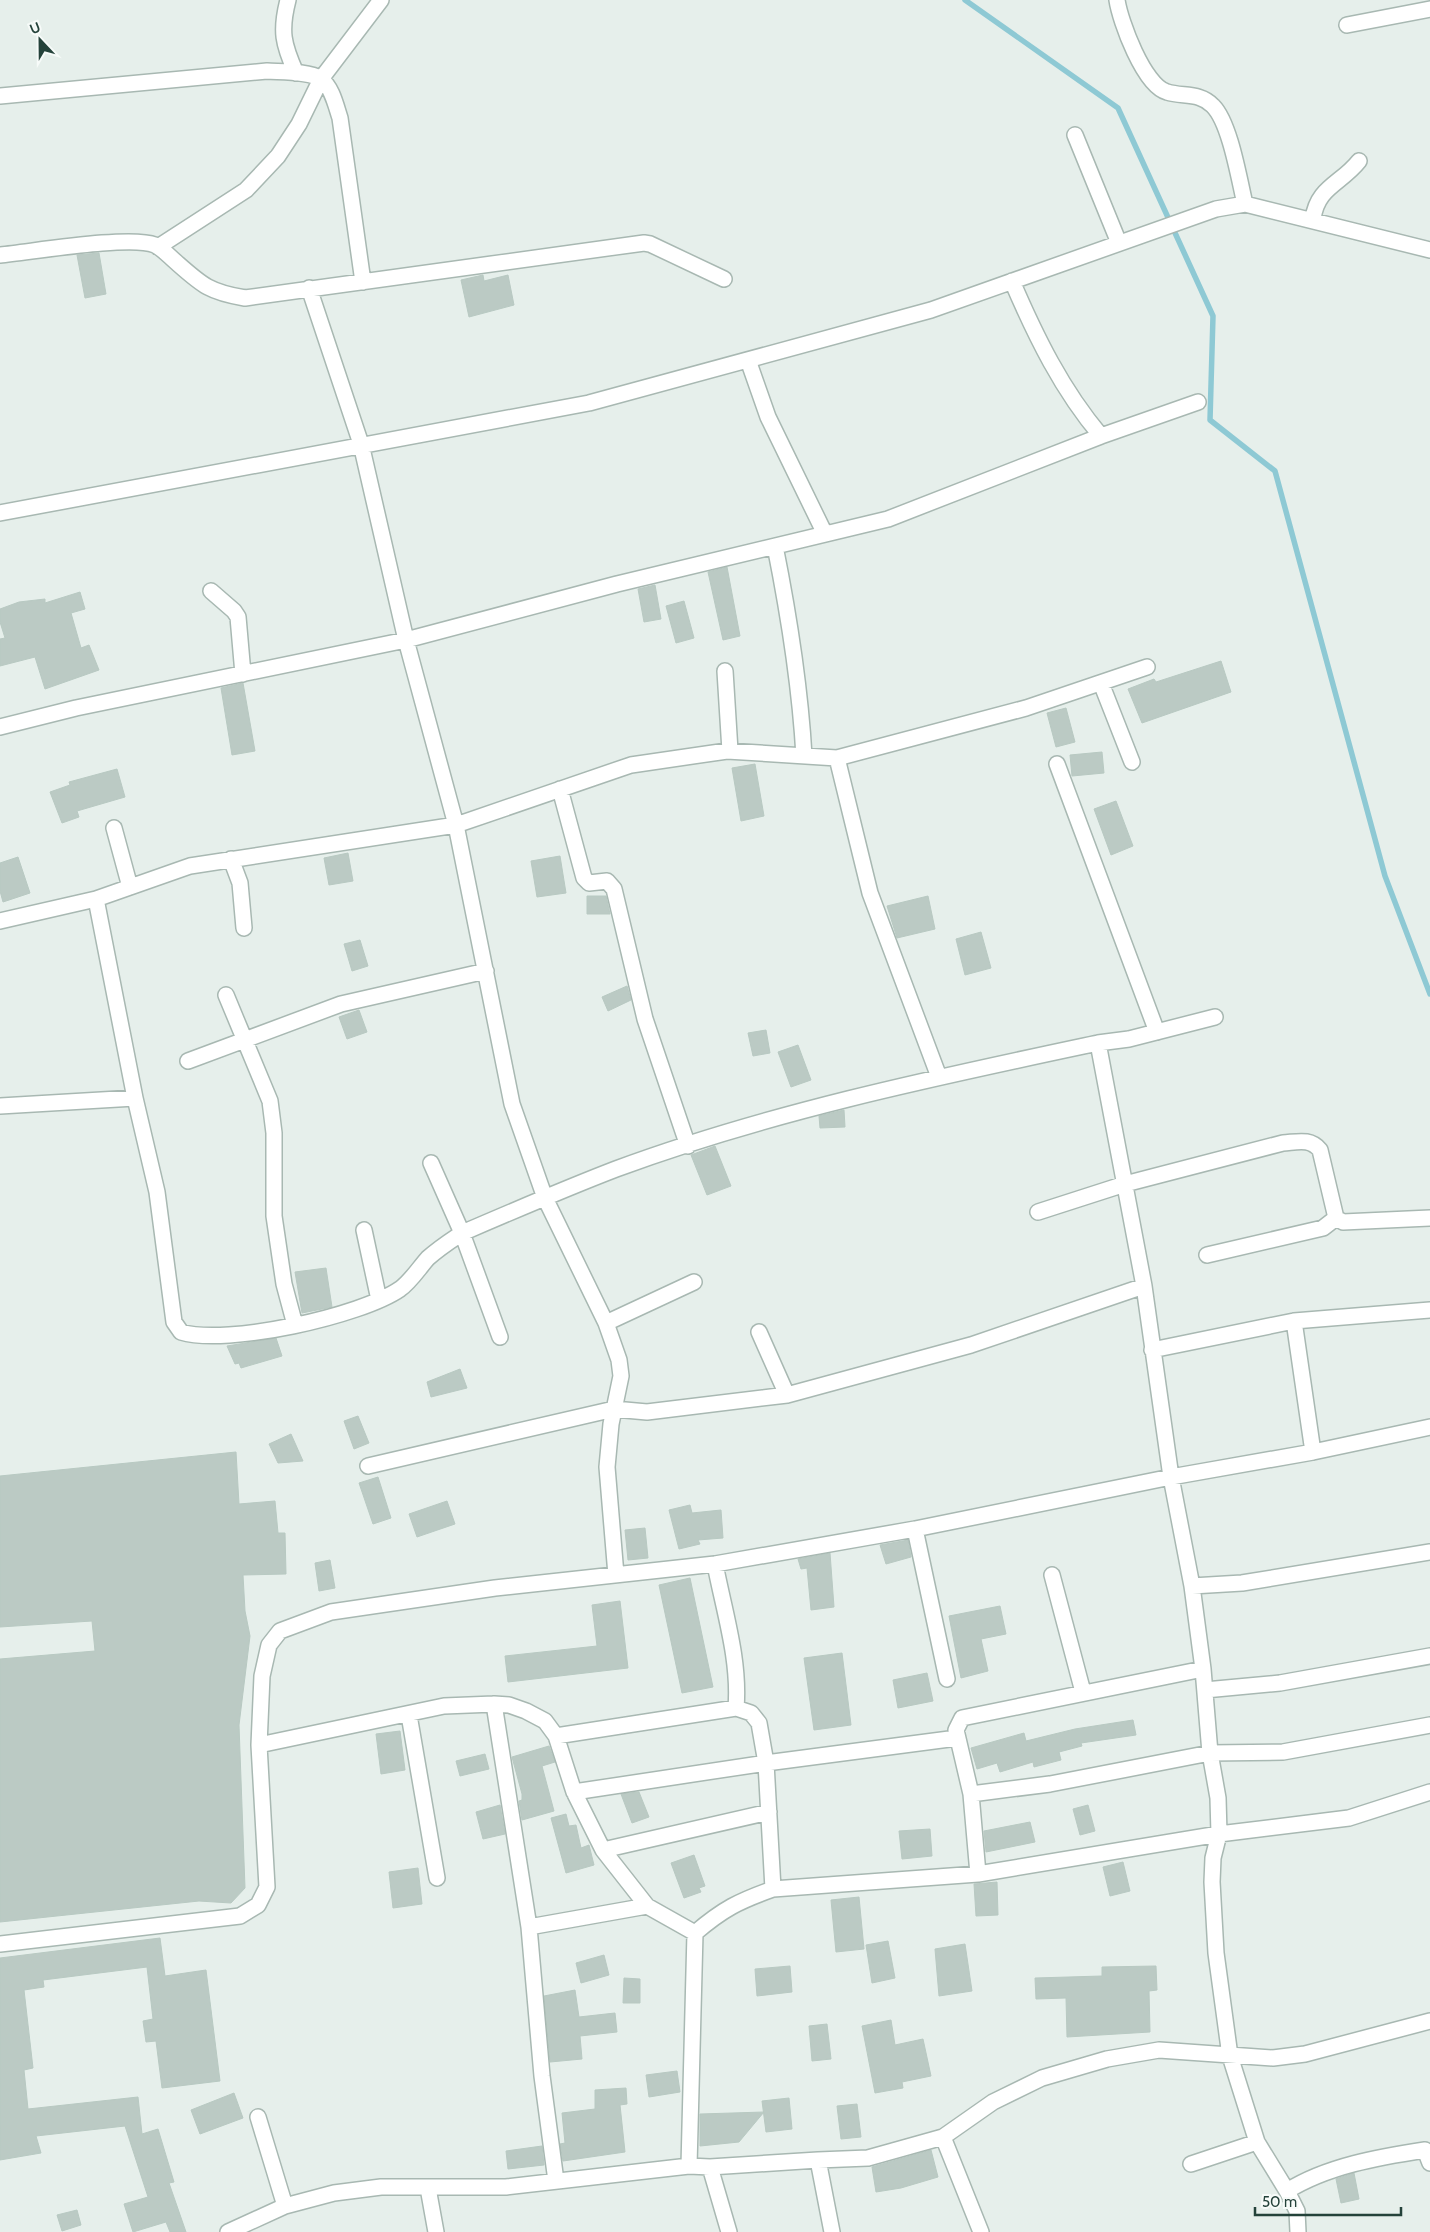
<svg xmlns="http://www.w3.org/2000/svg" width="1430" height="2232" font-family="Cabin,sans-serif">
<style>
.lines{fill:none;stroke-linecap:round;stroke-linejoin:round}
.stream{stroke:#8ec9d4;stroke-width:5.5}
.building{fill:#bbcac4;stroke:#b8c9c2}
.minor-casing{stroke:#a8b8b2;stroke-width:18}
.minor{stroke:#fff;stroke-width:15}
</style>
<rect width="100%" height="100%" fill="#e6efeb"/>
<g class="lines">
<path class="stream" d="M965,0L1118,108L1213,316L1210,420L1275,471L1385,876L1430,994"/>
</g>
<path class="building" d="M99,253L106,294L85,298L77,255Z
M483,275L484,281L508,275L514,305L469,317L461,280Z
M727,567L740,636L723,640L708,572Z
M655,585L661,619L644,622L638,589Z
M80,592L85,609L71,613L81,648L89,645L99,670L45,689L35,657L0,666V639L5,638L0,622V609L19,602L45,599V603Z
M684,601L694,638L676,643L666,606Z
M1221,661L1231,692L1142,723L1128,689L1154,679L1156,682Z
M243,683L255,751L232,755L221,688Z
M1066,708L1075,742L1056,747L1047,713Z
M1102,752L1104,773L1072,776L1070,755Z
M755,764L764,816L741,821L732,768Z
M117,769L125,797L77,811L79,817L62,823L50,792L70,785L69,782Z
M1116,801L1133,846L1111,855L1094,809Z
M348,853L353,881L329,885L324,858Z
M560,856L566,893L537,897L531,861Z
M18,857L30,893L3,902L0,891V863Z
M587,896H606L610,914H587Z
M928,896L935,929L897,938L887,906Z
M981,932L991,968L965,975L956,939Z
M360,940L368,966L352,971L344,944Z
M627,986L631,1000L608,1011L602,997Z
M359,1010L367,1032L347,1039L339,1017Z
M766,1030L770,1053L753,1056L748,1033Z
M798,1045L811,1080L791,1087L778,1052Z
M844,1110L845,1127L820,1128L819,1116Z
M715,1146L731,1186L707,1195L691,1155Z
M326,1268L332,1307L302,1313L295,1272Z
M276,1338L282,1356L241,1368L239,1363L235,1364L227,1346Z
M460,1369L467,1388L431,1397L427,1382Z
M358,1416L369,1443L354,1449L344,1421Z
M291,1434L303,1461L278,1463L269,1444Z
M236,1452L239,1504L275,1501L278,1533H285L286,1574L243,1575L245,1611L250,1636L239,1725L245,1888L231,1903L199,1901L0,1922V1659L95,1651L92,1621L0,1627V1476Z
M378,1477L391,1518L373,1524L359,1483Z
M447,1501L455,1524L417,1537L409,1514Z
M690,1505L692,1513L721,1510L723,1538L698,1540L700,1544L679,1549L669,1510Z
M645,1528L648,1558L628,1560L625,1530Z
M908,1540L911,1557L886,1564L880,1545Z
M830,1553L834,1607L811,1610L807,1568L801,1569L798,1559Z
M330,1560L335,1588L319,1591L315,1563Z
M690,1578L713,1687L682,1693L659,1585Z
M620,1601L628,1668L508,1682L505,1656L597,1646L592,1605Z
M1000,1606L1006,1634L981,1639L988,1671L961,1678L949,1616Z
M842,1653L851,1725L814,1730L804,1658Z
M927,1673L933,1701L898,1708L893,1680Z
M1133,1720L1136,1735L1081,1743L1082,1746L1059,1752L1061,1760L1034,1767L1033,1762L1000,1772L997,1763L977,1769L971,1748L1024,1733L1026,1741L1075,1729Z
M400,1731L405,1770L381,1774L376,1734Z
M549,1746L555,1762L542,1766L554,1811L522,1820L519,1801L522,1800V1794L512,1757Z
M485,1754L489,1769L460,1776L456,1761Z
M639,1792L649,1817L632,1823L621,1794Z
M500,1805L505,1834L483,1839L476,1812Z
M1088,1805L1095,1831L1080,1835L1073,1809Z
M566,1814L569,1826L576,1825L581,1848L589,1845L594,1865L566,1873L551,1818Z
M1030,1822L1035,1842L986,1852L984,1831Z
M930,1829L932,1856L902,1859L899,1831Z
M694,1855L705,1886L699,1888L701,1892L684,1898L671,1863Z
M1123,1862L1130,1891L1110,1896L1103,1867Z
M418,1868L422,1904L393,1908L389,1872Z
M997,1882L998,1915L976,1916L974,1884Z
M859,1897L864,1949L836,1952L831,1900Z
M160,1938L165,1976L206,1970L220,2081L162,2088L156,2041L146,2042L143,2021L153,2019L147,1967L43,1980L44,1987L24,1990L33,2068L24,2070L28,2109L138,2097L142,2134L158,2129L174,2182L169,2183L186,2232H170L166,2222L133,2232L124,2204L148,2197L125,2126L36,2136L41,2153L0,2160V1958Z
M888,1941L895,1978L872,1983L866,1945Z
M965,1944L972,1991L939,1996L935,1949Z
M604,1955L609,1975L581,1983L576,1963Z
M790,1966L792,1992L757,1996L755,1969Z
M1156,1966L1157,1990L1149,1991L1150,2032L1067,2037L1066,1998L1036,1999L1035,1978L1102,1976V1967Z
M624,1978L640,1979V2003H623Z
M575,1990L579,2017L615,2013L617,2032L580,2036L582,2059L550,2062L544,1996Z
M891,2020L895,2045L923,2039L931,2076L902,2082L903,2088L875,2093L862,2026Z
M827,2024L831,2059L812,2061L809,2026Z
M677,2071L680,2092L649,2097L646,2075Z
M626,2088L627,2104L620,2105L625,2152L563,2161L560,2144L565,2143L562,2113L595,2109V2090Z
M234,2093L243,2118L200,2134L191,2110Z
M789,2098L792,2129L766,2132L762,2101Z
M857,2104L861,2137L841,2139L837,2106Z
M764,2112L739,2142L700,2146V2114Z
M542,2146L544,2165L508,2169L506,2151Z
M931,2150L938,2177L901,2188L876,2192L872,2167Z
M1354,2173L1359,2199L1341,2203L1336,2179Z
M77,2210L81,2225L62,2231L57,2215Z"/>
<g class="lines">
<g class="minor-casing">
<path id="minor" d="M288,0C280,31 283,44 296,73
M1117,0C1120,21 1144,86 1167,92C1183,97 1200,92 1213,106C1230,123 1239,179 1245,204
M1347,25L1430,9
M0,96L267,71C281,72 309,71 321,79C332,87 336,106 340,118L363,282
M1075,135L1119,243
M1313,219C1317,187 1341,184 1359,161
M158,247L246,190L278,156L299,124L321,79L381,0
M0,255C32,252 130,235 155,245C163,249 169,256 176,262C202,285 209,292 245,298L644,243L650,244L724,279
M309,288L361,444L406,640L456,825L512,1104L545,1198L606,1323L619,1360L621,1376L611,1424L607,1467L616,1575
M748,360L768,417L825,534
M1101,436L1198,402
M0,513L589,403L931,310L1216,209L1245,204L1430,250
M775,546C789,616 800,685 804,756
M211,591L234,611L238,617L243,674
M725,671L730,751
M1101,683L1132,762
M0,727L76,708L406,640L617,584L888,519L1101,436C1062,390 1036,337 1012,281
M837,758L870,893L939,1077
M1057,764L1157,1032
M560,789L584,878L589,883L607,881L614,889L645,1019L688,1146
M114,828L130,887
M231,859L240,883L244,928
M96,899L135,1098
M0,921L96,899L190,866L456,825L631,765L727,751L837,758L1026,708L1147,667
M226,995L270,1101L274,1133V1216L284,1284L295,1325
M1098,1043L1129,1039L1215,1017
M188,1061L341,1004L486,971
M0,1106L135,1098L157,1192L174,1322L181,1332C227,1346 361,1316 400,1289C411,1281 419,1268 428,1258C439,1248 450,1241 462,1233C513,1211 564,1189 616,1169C770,1112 938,1077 1098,1043L1144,1286L1171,1477L1192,1586L1203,1669L1210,1753L1218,1798L1219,1834L1213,1858L1212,1882L1216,1953L1230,2056L1257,2142L1287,2191L1297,2211L1298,2232
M431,1163L462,1233L500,1337
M1038,1212L1125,1184L1283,1143C1298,1142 1310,1138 1320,1150L1336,1218L1343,1222L1430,1218
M364,1230L379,1300
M1207,1255L1323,1228L1336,1218
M1294,1321L1313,1452
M606,1323L694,1282
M759,1332L787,1395
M1152,1350L1294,1321L1430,1310
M368,1466L614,1409L647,1412L787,1395L971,1345L1144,1286
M915,1529L947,1679
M715,1564C724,1611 740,1660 736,1708
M1052,1575L1083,1692
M1192,1586L1242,1583L1430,1552
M1205,1690L1280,1683L1430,1656
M494,1704L529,1927L542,2076L556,2181
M409,1715L437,1878
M556,1736L736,1708L751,1713L759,1723L766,1763L773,1889
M259,1745L444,1706L494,1704L509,1705L526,1711L545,1721L556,1736L574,1792L603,1850L647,1906L695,1933
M574,1792L766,1763L957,1738
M971,1794L1050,1784L1210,1753L1283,1752L1430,1725
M603,1850L769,1812
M978,1874L971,1794L956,1730L962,1718L1203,1669
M529,1927L647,1906
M0,1944L240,1916L258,1905L267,1887L259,1745L262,1676L269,1645L280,1631L331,1612L495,1588L715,1564L915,1529L1171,1477L1313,1452L1430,1427
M258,2117L285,2206
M943,2137L981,2232
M818,2160L868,2158L943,2137L993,2102L1042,2078L1107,2059L1159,2050L1273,2058L1305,2054L1430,2021
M1191,2164L1257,2142
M710,2167L729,2232
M428,2188L436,2232
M1287,2191C1327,2166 1379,2157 1425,2150L1430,2163
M228,2232L285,2206L334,2193L381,2187H506L689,2166
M832,2232L818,2160L710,2167L689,2166L695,1933C723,1909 739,1901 773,1889L978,1874L1219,1834L1349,1818L1430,1792"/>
</g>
<use href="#minor" class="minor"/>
</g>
<g transform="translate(40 40) rotate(338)" stroke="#f7fbf9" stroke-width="4" paint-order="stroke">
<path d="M0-4L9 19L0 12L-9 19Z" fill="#24423a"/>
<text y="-8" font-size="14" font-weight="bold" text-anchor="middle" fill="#24423a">U</text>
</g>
<path d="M1255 2207v8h146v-8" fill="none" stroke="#24423a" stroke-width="2.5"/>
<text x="1262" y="2207" font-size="15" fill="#24423a" stroke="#f7fbf9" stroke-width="4" paint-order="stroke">50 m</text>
</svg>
